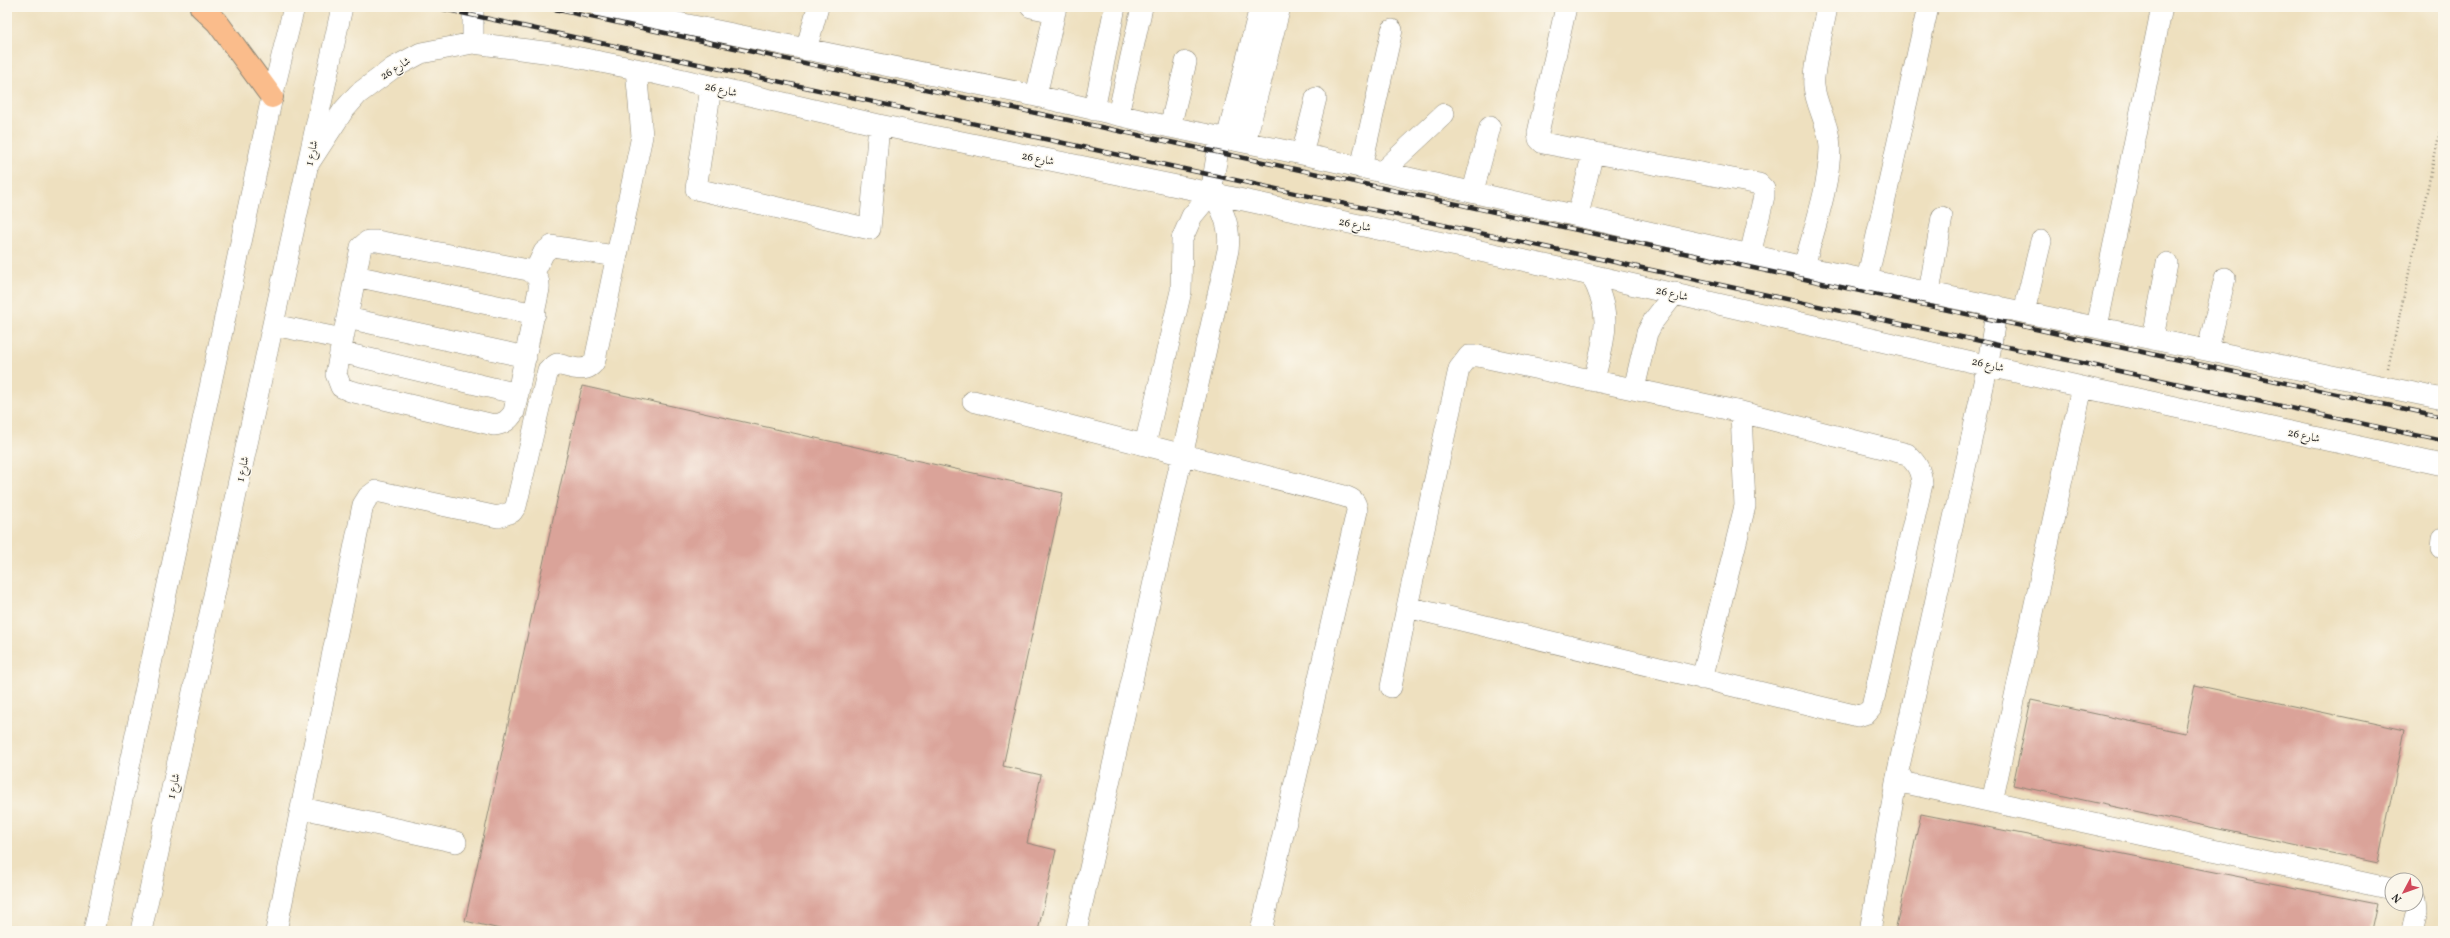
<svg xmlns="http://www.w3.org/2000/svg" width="2450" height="938" font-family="Vollkorn,Amiri,serif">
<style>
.building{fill:#daa399}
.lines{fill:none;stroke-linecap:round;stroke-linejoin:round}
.minor-casing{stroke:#8c8675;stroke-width:22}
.major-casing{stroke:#8c8675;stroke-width:24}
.path{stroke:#8c8675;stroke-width:2.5;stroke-dasharray:1 3;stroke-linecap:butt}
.minor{stroke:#fff;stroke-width:21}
.major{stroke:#fabc8b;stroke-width:22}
.rail-casing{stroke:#2b2b2b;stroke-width:4.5}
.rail{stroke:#fbf7ec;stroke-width:3;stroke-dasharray:9;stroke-linecap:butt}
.labels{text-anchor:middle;stroke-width:3;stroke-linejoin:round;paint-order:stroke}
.street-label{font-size:11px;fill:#2b2b2b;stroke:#fbf7ec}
</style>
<rect width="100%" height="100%" fill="#fbf7ec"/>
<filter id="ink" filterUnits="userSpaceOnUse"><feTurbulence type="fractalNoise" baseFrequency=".025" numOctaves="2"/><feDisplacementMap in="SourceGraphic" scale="8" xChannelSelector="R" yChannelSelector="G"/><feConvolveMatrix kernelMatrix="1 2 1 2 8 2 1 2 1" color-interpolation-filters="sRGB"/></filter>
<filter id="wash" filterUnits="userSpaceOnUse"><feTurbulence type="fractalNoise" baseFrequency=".012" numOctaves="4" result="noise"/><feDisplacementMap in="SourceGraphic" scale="16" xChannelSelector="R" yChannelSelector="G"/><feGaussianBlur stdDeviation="0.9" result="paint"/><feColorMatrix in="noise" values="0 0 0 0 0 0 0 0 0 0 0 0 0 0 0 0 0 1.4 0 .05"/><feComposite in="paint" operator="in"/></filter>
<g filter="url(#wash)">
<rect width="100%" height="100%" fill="#eee0bf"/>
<g id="blocks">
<path class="building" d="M582,386L1063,493L1003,766L1041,775L1027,843L1056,850L1038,931H509L465,921Z
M2195,685L2405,730L2378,863L2013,785L2031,700L2185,733Z
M1921,814L2377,904L2371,931H1895Z"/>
</g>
</g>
<g filter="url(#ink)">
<use href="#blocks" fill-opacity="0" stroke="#8c8675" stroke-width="1"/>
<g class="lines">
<g class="minor-casing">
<path id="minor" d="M600,7L1036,96L1170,127L1302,154L1804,267L2443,399
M1031,7L1055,12
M1566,7L1538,133L1539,139L1543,143L1759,184L1764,189V196L1750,255
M473,43V7
M806,50L818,7
M711,87L696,189L870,229L879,125
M1036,96L1056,7
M1094,110L1115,7
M1118,115L1142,7
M1170,127L1186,62
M1227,139L1260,7
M1245,142L1280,7
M1302,154L1316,98
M309,163L343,111L358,94L393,68L421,53L473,43L560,54L636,69L879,125L1211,193L1591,275L2082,387L2443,465
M1361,168L1392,30
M1382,172L1444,114
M1473,191L1490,127
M1578,215L1593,152
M368,241H377L528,270C537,275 540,280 539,289L514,412C509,420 504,424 494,425L350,391L341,387L336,374L361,247Z
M1804,267C1814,228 1829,188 1830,148C1830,126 1816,107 1814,86C1812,70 1824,25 1827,7
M534,273L544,252L552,246L615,256
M1591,275C1614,317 1604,337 1594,380
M355,276L535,314
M1867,280L1928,7
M1929,292L1942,217
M2024,312L2041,241
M347,318L526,357
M273,325L343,339
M2097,327L2162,7
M2153,338L2167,263
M2208,349L2225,278
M340,352L518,394
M1634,389L1647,333L1654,320L1675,293
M973,401L1344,496C1353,499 1356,501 1357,511L1261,931
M1145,445L1181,291L1182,239L1192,216L1211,193L1220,137
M2442,548L2443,539
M1702,679L1745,506L1741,412
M1391,687L1407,607L1858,716L1867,713L1872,707L1922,484C1921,470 1917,464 1907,454L1741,412L1478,356H1469L1459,369L1407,607
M1898,771L1904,782L1910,784L2392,889
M1992,802L2082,387
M302,808L456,842
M94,931L272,97L294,7
M141,931L342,7
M276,931L363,505L368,497L376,491L498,517L512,512L516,506L548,370L557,364C570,367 588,375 595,360L642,136L636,69
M1076,931L1228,250C1231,228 1224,210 1211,193
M1870,931L1898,771L1988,364L1997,306
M2412,931L2417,911L2416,899"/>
</g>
<g class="major-casing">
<path id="major" d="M201,7L217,22L272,97"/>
</g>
<path class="path" d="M2388,368L2443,118"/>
<use href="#minor" class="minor"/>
<use href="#major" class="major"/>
<g class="rail-casing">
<path id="rail" d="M434,7L2443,441
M545,7L2443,417"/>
</g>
<use href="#rail" class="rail"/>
</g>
</g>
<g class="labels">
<g class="street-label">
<text transform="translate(395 68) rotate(-32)" y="4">شارع 26</text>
<text transform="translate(721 89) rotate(13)" y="4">شارع 26</text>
<text transform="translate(311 153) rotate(-78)" y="4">شارع 1</text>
<text transform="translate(1038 158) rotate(11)" y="4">شارع 26</text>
<text transform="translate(1355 224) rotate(12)" y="4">شارع 26</text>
<text transform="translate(1672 293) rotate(13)" y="4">شارع 26</text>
<text transform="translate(1988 364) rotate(13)" y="4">شارع 26</text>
<text transform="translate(2304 435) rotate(12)" y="4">شارع 26</text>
<text transform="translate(242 469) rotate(-78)" y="4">شارع 1</text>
<text transform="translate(173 786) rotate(-78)" y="4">شارع 1</text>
</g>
</g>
<rect width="2450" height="938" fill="none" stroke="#fbf7ec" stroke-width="24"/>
<g transform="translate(2404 892) rotate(229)"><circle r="19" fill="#fbf7ec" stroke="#a8a59f"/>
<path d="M0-3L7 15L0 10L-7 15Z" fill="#d1495b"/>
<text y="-6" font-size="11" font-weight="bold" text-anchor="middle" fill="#2b2b2b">N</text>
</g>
</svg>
